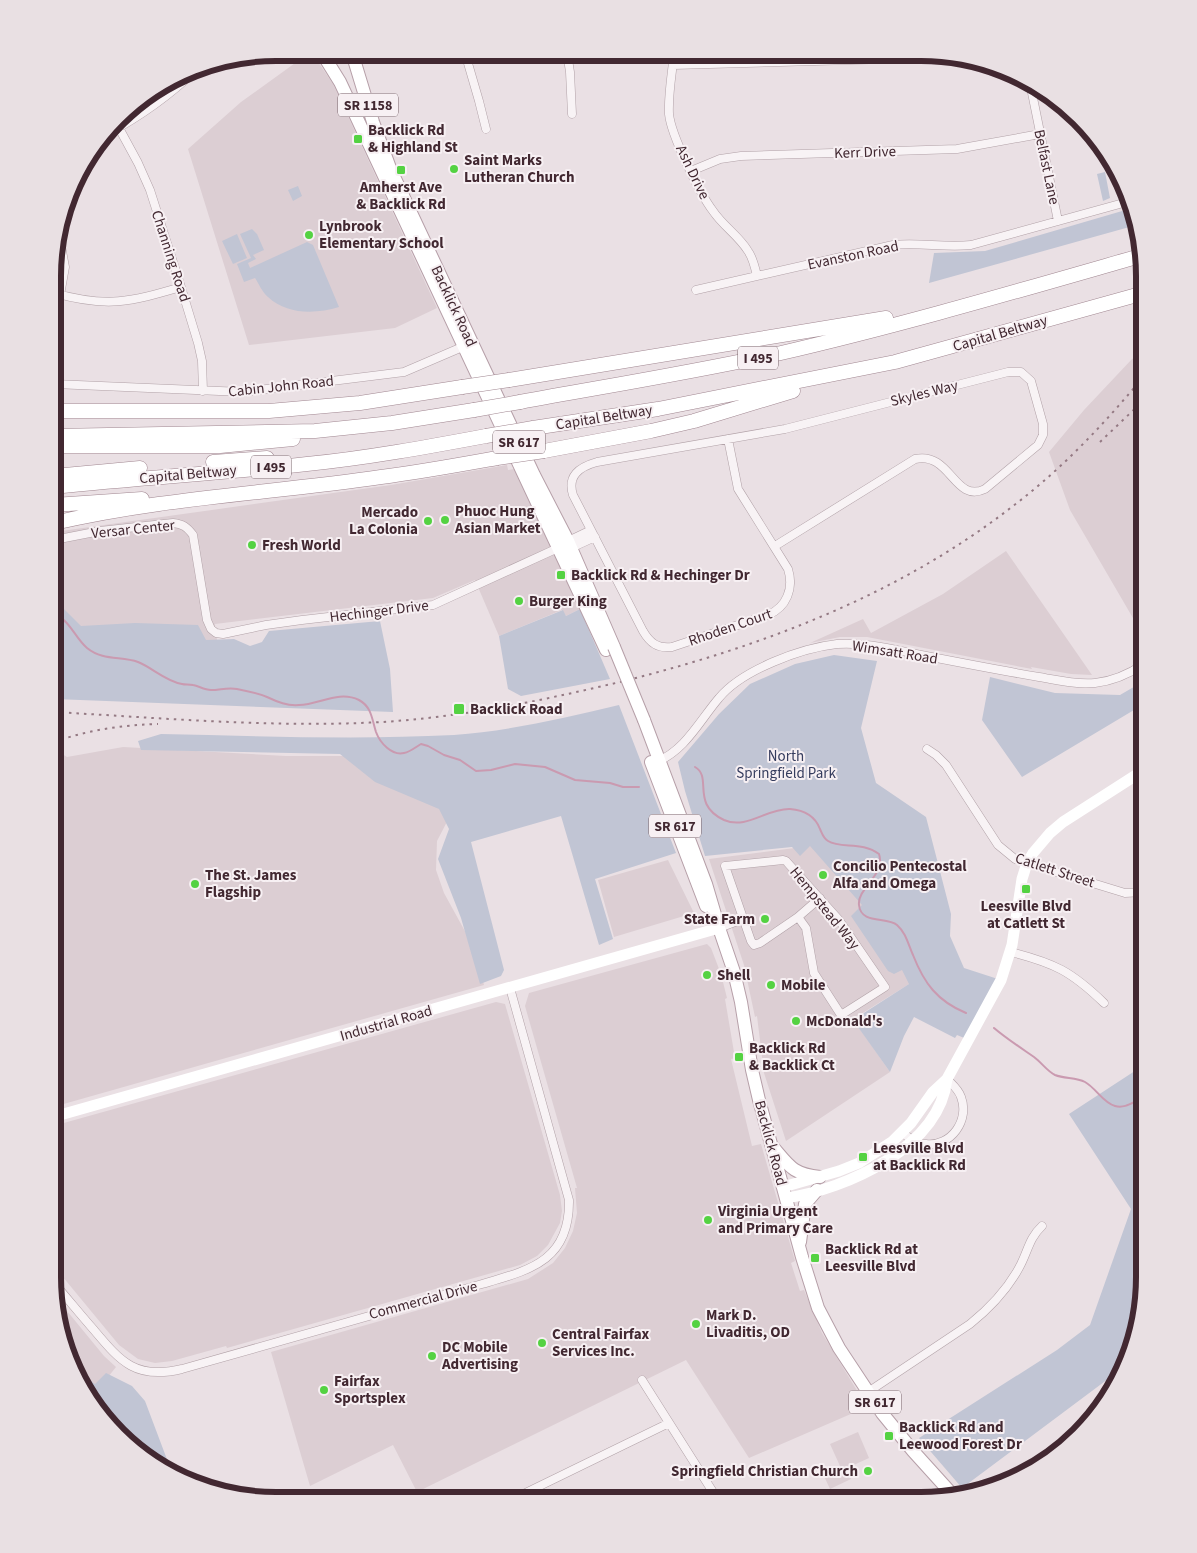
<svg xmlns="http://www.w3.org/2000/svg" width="1197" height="1553" font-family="'Source Sans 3',sans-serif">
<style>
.built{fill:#dcced3}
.green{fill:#c1c5d4}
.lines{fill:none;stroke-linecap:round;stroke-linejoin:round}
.stream{stroke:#ca9ab0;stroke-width:2}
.street-casing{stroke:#b1a1a7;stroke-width:9}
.primary-casing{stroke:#b69fa8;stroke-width:14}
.highway-casing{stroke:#a18791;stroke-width:15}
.street{stroke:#f8f3f5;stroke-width:8}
.secondary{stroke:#fff;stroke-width:11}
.primary{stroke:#fff;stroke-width:12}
.highway{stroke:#fff;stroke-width:14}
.rail{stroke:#947983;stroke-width:2;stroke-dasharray:2.5 5;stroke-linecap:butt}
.primary-bridge-casing{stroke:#b69fa8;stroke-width:14;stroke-linecap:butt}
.highway-bridge-casing{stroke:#a18791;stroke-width:15;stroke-linecap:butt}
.primary-bridge{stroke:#fff;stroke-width:12}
.highway-bridge{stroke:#fff;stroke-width:14}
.poi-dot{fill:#54d242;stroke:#f7f0f3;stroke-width:2}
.labels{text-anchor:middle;stroke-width:4;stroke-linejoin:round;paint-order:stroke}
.shield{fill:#f7f0f3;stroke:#78646b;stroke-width:1}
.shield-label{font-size:14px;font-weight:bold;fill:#422831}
.poi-label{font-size:15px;font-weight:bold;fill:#422831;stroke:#f7f0f3;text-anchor:start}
.street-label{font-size:15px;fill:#422831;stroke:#f7f0f3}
.park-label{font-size:15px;fill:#353c5e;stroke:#f7f0f3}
.rim{fill:none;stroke:#422831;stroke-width:6}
</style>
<rect width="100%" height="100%" fill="#eae0e4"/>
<path class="built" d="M309,53H312L333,84L437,308L395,328L249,345L188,149L241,102Z
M1144,352V637L1070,510L1049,452L1084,410L1132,359Z
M507,465L508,470L521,468L580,609L566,616L562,610L499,636L475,580L433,598L215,624L225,704L54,691V532L391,485Z
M1006,551L1092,675L1071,674L1031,667L1032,669L867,637H840L810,643L863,619L871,633L943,594Z
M123,747L286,756H345L451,814L437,841L436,870L444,893L472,944L484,985L53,1107L54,749L67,757Z
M848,841L914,981L853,1019L890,1072L786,1141L764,1073L757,1016L755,1017L744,965L709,859Z
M668,860L694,913L614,937L598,880Z
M707,944L711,948L721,974L727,998L725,999L735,1058L731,1059L752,1146L761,1144L795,1261L791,1263L800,1291L804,1290L822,1333L867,1407L749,1458L686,1360L417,1492L393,1445L310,1486L271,1352L528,1279L553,1263L565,1248L573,1231L577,1213L575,1188H577L525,1006L529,993Z
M496,1002L505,1004L560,1195L562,1211L560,1223L548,1245L537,1256L520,1265L227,1348L226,1346L172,1361L155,1363L138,1359L119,1345L53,1265V1126Z
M58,1300L104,1356L116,1367L96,1392L76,1376Z
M858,1432L869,1458L847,1468L851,1479L830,1489L823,1474L840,1466L830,1444Z"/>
<path class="green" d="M1105,172L1110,198L1103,201L1097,174Z
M298,186L302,196L293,201L288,190Z
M1129,209L1133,226L929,283L934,253L985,251Z
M252,229L257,234L264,250L253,255L256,259L248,263L250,268L307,242L313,245L339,307C316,314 287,315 268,297C262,292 259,284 255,278L244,282L237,264L251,258L240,234Z
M237,234L247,258L233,264L222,241Z
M54,601L64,609L81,626L135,623L198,625L206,640L234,639L250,646L262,642L269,631L380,621L390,669L393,712L54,699Z
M580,609L610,679L521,696L508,689L499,636L563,610L566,616Z
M834,655L877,661L861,728L876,783L926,817L951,914L950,936L964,968L1001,980L969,1040L957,1035L955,1038L914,1017L904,1036L890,1072L853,1020L909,984L902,970L894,974L888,971L851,916L862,905L810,846L800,856L792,847L705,856L685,791L678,762L719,714L750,684L795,664Z
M990,677L1055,693L1120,695L1144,681V704L1022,777L982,720Z
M619,705L676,853L595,879L613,939L599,945L561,816L471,842L504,970L501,976L480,984L461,918L438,859L449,829L439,809L375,782L340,754L141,750L138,741L161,734C259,736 357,740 454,735C510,731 565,718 619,705Z
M1144,1065V1292L1139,1314L1112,1376L962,1488L919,1438L1057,1350L1090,1325L1131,1209L1069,1114Z
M74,1369L95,1384L106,1373L132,1386L145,1401L171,1470L152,1463L108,1425L76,1376Z"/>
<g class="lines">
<path class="stream" d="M54,614C70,620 75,638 87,648C103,661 121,656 138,662C153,668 165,681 182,684C185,685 189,684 193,685C199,686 204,690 211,690C220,690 228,687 237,689C247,691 258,693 267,697C278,702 287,706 299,705C319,705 338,690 359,700C372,707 372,720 376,732C380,743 392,756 404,753C410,752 416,747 421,744L428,746L444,755L460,760L476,771L491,770L515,764L545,767L575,780L610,783L623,787H639
M695,767C713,777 690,804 724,820C747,830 767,808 790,809C803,810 815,816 820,829C822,833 823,838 828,841C841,849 862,841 879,854C886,875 857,888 859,905C861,925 887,916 897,925C906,933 908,944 913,955C924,983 937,1001 966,1013
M994,1028C1007,1039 1021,1048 1034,1057C1042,1063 1047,1071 1055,1075C1065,1079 1076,1077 1085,1082C1096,1088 1103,1103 1115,1106C1126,1109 1134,1101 1144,1098"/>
<g class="street-casing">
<path id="street" d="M465,53L479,101L486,129
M567,53L570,72L572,114
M674,54C672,73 668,95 669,114C671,135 700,194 713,211C723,226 739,236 748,251C753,258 755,267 757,276
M673,65L958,57
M1030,83L1058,221
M119,128L138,163L150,190L181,287L198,343L202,361L203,391
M107,134C141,116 170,95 197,69
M691,171L720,159L741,156L957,149L1040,134
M59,235L65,267L60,295
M696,290L893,245C919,242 945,248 971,245L1127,202
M54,293C107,308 130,302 181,287
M54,384L243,392L404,372L467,345
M728,439L738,489L788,569C794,588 787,607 768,615L672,647C658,649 650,643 643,631L573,495C567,476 579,467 597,462L785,429L1008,372H1021L1031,381L1043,424V435L1038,445L985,489C954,504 951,451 915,459L775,546
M54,540L100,531L173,523C183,524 187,527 193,535L207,620L211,629L216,633L223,634L266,625L302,620L433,605L558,548L568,541L591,530
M567,548H571L595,537
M927,749L936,755L946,765L998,845L1015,859L1027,863L1125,893L1144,892
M656,762C685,751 700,720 719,698C742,670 801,648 837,644C864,642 891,649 916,654C957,662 998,670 1039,677C1057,680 1076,685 1095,683C1113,681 1129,674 1144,664
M798,917L806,928L814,973L841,1015L885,987L839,920L786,861L783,860L725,866L751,941L754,945L760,943L798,917L820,898
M719,928L743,919
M1011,952C1054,963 1071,971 1104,1003
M902,1133C910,1138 917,1144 926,1144C951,1147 970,1120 961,1097C959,1090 953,1085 947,1079
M54,1283C67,1298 80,1314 94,1330C121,1362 136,1380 182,1369L482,1284C530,1270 570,1261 569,1200L510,988
M642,1380L718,1500
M868,1392L970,1324C991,1307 1009,1288 1021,1264C1028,1250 1030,1237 1042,1226
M411,1496L412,1499
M513,1499L669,1423
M701,1500L713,1492"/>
</g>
<g class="primary-casing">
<path id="primary" d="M322,53L340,82L606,650
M352,53L373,122L390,168L534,475L568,541L614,647
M644,720L706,884L719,928L734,972L741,1002L752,1070L759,1100L802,1257L818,1308L839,1348L882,1413L913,1451L951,1493
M651,762L706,906
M773,1147C790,1167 793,1174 820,1177
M800,1242L805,1204L817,1190"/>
</g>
<g class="highway-casing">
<path id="highway" d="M509,380L886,318
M520,402C607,386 695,372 781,353C902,325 1021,290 1140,256
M54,411H269L360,403L462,387
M533,428L658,409L895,362L1144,293
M54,436L315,431L392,423L474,410
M54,446H220L293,439
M544,451L651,431L694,421L793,391
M213,462L267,458
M54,476L140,468
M54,487C138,478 223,473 307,464C367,458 427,447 486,436
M54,505L142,499
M54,523C161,498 272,493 381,477C420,472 458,465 497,458"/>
</g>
<use href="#street" class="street"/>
<path class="secondary" d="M53,1117L719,928
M783,1187L839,1171L859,1163L893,1141L911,1123L933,1092L947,1079L1001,980L1012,945L1022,879L1027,863L1033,853L1050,833L1063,822L1144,770
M786,1198C846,1189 939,1148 947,1079"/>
<use href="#primary" class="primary"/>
<use href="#highway" class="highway"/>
<path class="rail" d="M1100,442L1144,400
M54,712C163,718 273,728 382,722C463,717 545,700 624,681C763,646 899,595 1013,506C1062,469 1105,423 1144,376
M54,742C88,730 122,725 158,724"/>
<g class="primary-bridge-casing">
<path id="primary-bridge" d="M614,647L644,720"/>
</g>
<g class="highway-bridge-casing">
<path id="highway-bridge" d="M462,387L509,380
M474,410L520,402
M486,436L533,428
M497,458L544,451"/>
</g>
<use href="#primary-bridge" class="primary-bridge"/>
<use href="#highway-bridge" class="highway-bridge"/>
</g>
<g class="poi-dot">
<rect x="353" y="134" width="10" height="10" rx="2.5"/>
<circle cx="454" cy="169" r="5"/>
<rect x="396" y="165" width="10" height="10" rx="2.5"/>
<circle cx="309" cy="235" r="5"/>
<circle cx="445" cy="520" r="5"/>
<circle cx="428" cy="521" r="5"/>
<circle cx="252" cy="545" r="5"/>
<rect x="556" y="570" width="10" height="10" rx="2.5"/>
<circle cx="519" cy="601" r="5"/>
<rect x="453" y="703" width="12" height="12" rx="2.5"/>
<circle cx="823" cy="875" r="5"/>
<circle cx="195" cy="884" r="5"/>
<rect x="1021" y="884" width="10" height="10" rx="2.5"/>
<circle cx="765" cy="919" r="5"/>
<circle cx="707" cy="975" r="5"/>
<circle cx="771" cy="985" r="5"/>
<circle cx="796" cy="1021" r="5"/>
<rect x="734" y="1052" width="10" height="10" rx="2.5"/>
<rect x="858" y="1152" width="10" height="10" rx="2.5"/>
<circle cx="708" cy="1220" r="5"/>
<rect x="810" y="1253" width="10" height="10" rx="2.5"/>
<circle cx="696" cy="1324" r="5"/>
<circle cx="542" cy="1343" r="5"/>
<circle cx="432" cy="1356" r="5"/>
<circle cx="324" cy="1390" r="5"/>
<rect x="884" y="1431" width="10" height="10" rx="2.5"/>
<circle cx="868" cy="1471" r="5"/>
</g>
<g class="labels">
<g class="shield">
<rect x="338" y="93.5" width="60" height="23" rx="4"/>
<rect x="738" y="346.5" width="40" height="23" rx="4"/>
<rect x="493" y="430.5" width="52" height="23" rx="4"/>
<rect x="251" y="455.5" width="40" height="23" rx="4"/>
<rect x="649" y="814.5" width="52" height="23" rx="4"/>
<rect x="849" y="1390.5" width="52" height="23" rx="4"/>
</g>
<g class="shield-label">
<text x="368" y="110">SR 1158</text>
<text x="758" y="363">I 495</text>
<text x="519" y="447">SR 617</text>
<text x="271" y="472">I 495</text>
<text x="675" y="831">SR 617</text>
<text x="875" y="1407">SR 617</text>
</g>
<g class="poi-label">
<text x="368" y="135">Backlick Rd<tspan x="368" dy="17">&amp; Highland St</tspan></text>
<text x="464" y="165">Saint Marks<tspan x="464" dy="17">Lutheran Church</tspan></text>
<text x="401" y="192" text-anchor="middle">Amherst Ave<tspan x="401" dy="17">&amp; Backlick Rd</tspan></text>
<text x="319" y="231">Lynbrook<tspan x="319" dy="17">Elementary School</tspan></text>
<text x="455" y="516">Phuoc Hung<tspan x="455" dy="17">Asian Market</tspan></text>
<text x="418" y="517" text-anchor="end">Mercado<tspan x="418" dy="17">La Colonia</tspan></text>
<text x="262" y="550">Fresh World</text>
<text x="571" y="580">Backlick Rd &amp; Hechinger Dr</text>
<text x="529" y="606">Burger King</text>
<text x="470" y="714">Backlick Road</text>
<text x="833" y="871">Concilio Pentecostal<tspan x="833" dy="17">Alfa and Omega</tspan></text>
<text x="205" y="880">The St. James<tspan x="205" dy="17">Flagship</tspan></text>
<text x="1026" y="911" text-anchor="middle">Leesville Blvd<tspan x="1026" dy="17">at Catlett St</tspan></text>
<text x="755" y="924" text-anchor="end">State Farm</text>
<text x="717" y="980">Shell</text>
<text x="781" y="990">Mobile</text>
<text x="806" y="1026">McDonald's</text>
<text x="749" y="1053">Backlick Rd<tspan x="749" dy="17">&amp; Backlick Ct</tspan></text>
<text x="873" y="1153">Leesville Blvd<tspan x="873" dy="17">at Backlick Rd</tspan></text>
<text x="718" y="1216">Virginia Urgent<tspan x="718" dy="17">and Primary Care</tspan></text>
<text x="825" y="1254">Backlick Rd at<tspan x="825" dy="17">Leesville Blvd</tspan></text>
<text x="706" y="1320">Mark D.<tspan x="706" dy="17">Livaditis, OD</tspan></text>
<text x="552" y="1339">Central Fairfax<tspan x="552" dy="17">Services Inc.</tspan></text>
<text x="442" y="1352">DC Mobile<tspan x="442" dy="17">Advertising</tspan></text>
<text x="334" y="1386">Fairfax<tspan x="334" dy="17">Sportsplex</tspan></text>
<text x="899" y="1432">Backlick Rd and<tspan x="899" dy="17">Leewood Forest Dr</tspan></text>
<text x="858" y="1476" text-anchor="end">Springfield Christian Church</text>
</g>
<g class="street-label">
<text transform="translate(865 152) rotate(-2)" y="5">Kerr Drive</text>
<text transform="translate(1047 167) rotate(78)" y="5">Belfast Lane</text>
<text transform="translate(693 172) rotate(64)" y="5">Ash Drive</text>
<text transform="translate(853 255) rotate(-12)" y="5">Evanston Road</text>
<text transform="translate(171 256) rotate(72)" y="5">Channing Road</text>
<text transform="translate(454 306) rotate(65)" y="5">Backlick Road</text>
<text transform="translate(1000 333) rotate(-16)" y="5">Capital Beltway</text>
<text transform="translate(281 386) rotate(-6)" y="5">Cabin John Road</text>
<text transform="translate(924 393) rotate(-14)" y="5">Skyles Way</text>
<text transform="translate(604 417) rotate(-9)" y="5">Capital Beltway</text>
<text transform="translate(188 474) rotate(-5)" y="5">Capital Beltway</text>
<text transform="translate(133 529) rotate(-6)" y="5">Versar Center</text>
<text transform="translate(379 611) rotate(-7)" y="5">Hechinger Drive</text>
<text transform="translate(730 627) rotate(-19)" y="5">Rhoden Court</text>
<text transform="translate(895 652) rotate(9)" y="5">Wimsatt Road</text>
<text transform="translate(1055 870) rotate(18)" y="5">Catlett Street</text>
<text transform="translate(825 908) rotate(51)" y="5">Hempstead Way</text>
<text transform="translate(386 1023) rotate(-16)" y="5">Industrial Road</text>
<text transform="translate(771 1143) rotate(75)" y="5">Backlick Road</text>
<text transform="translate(423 1300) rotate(-15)" y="5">Commercial Drive</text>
</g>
<g class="park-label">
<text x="786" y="761">North<tspan x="786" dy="17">Springfield Park</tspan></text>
</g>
</g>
<path d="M0 0H1197V1553H0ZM276 61H921A215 215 0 0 1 1136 276V1277A215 215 0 0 1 921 1492H276A215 215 0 0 1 61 1277V276A215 215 0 0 1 276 61Z" fill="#e9e0e3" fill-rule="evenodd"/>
<path class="rim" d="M276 61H921A215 215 0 0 1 1136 276V1277A215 215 0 0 1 921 1492H276A215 215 0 0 1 61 1277V276A215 215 0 0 1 276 61Z"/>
</svg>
